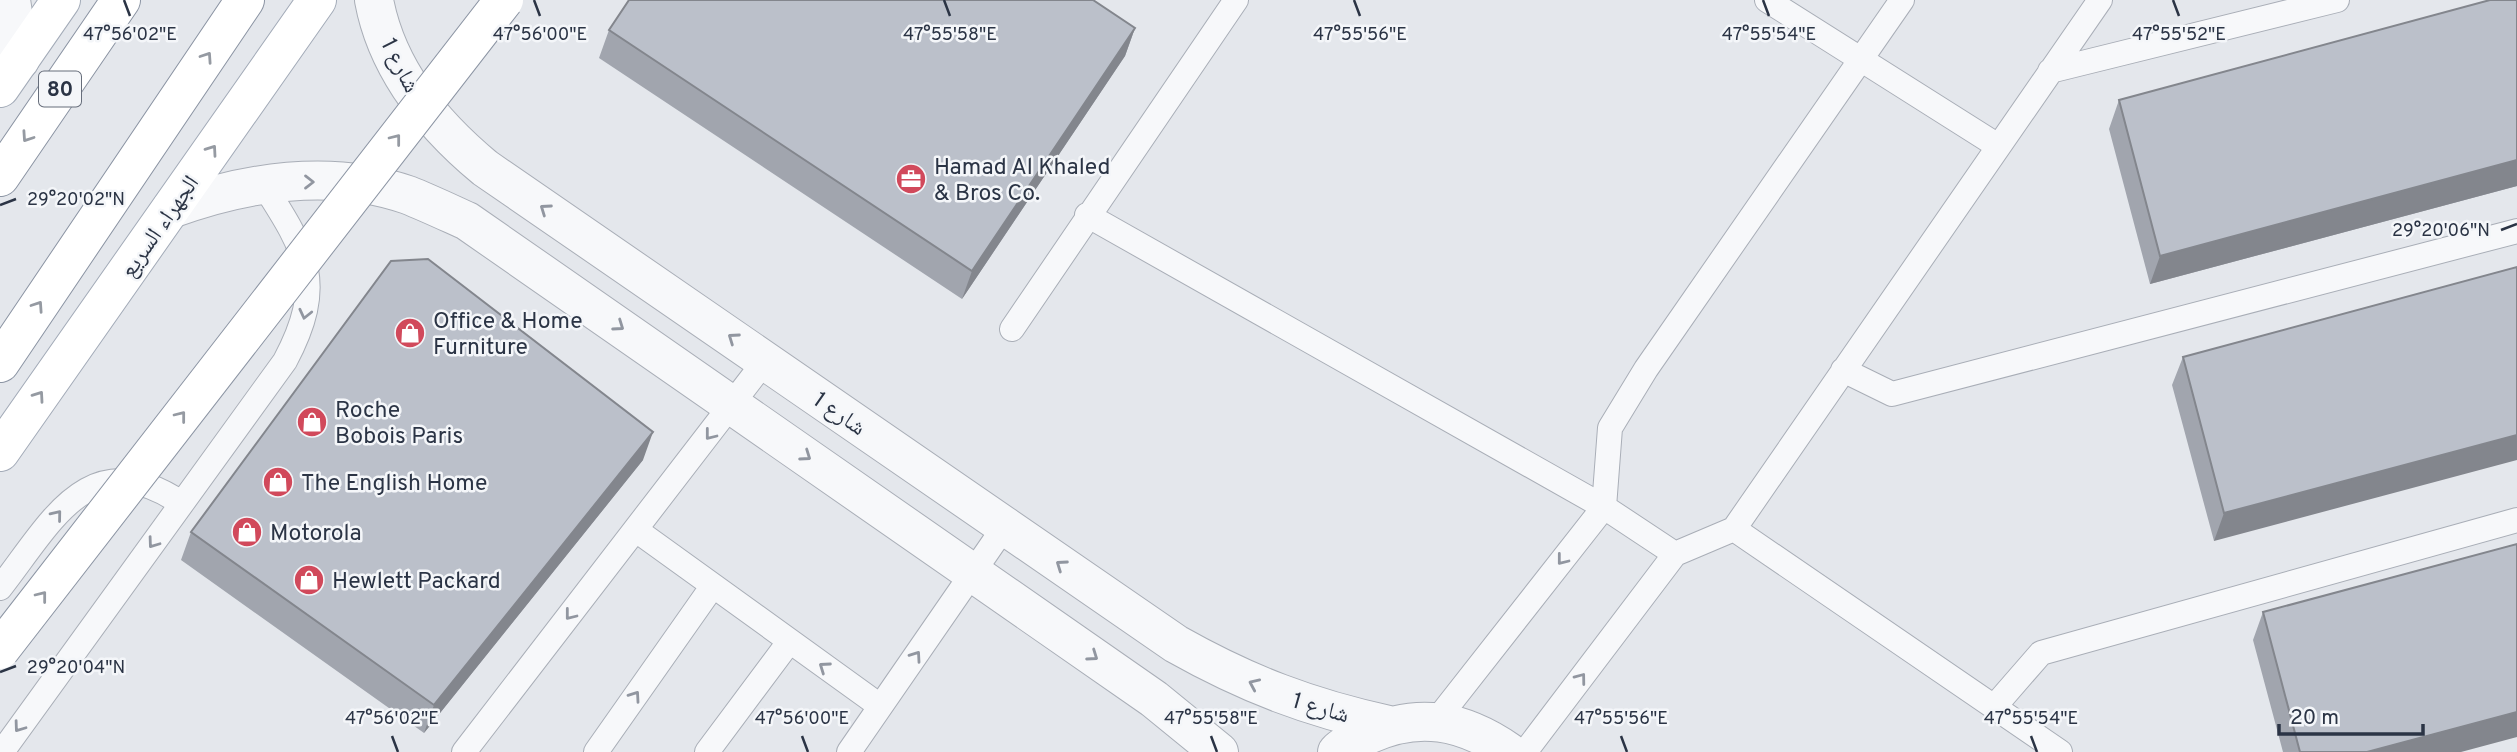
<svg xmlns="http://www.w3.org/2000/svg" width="2517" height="752" font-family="Overpass,'Noto Naskh Arabic',sans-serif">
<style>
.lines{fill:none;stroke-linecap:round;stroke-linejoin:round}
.service-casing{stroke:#a9aeb7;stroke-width:26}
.tertiary-casing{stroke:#a9aeb7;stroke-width:40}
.primary-casing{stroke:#a3abb8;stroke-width:40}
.motorway-casing{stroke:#8b94a3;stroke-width:40}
.service{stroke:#f7f8fa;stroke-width:24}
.tertiary{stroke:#f7f8fa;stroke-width:38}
.primary{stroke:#fff;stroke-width:38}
.motorway{stroke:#fff;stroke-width:38}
.motorway-bridge-casing{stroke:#8b94a3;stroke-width:40;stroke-linecap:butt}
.motorway-bridge{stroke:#fff;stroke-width:38}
.wall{fill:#a1a5ae}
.shaded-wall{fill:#83868d}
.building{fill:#bbc0ca;stroke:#83868d;stroke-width:2}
.oneway{stroke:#959aa2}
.oneway2{stroke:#9196a0}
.ticks{fill:none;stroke:#2b3445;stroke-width:2.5}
.labels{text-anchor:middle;stroke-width:5;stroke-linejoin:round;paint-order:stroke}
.shield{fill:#f4f6f9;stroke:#676e7b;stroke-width:2}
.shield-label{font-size:21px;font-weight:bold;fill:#2b3445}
.street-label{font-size:23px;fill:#2b3445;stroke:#f4f6f9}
.poi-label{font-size:23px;fill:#2b3445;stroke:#f4f6f9;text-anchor:start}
.ticks-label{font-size:18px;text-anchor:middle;fill:#2b3445;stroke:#f4f6f9;stroke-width:5;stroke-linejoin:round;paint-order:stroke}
</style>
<rect width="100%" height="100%" fill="#e4e7ec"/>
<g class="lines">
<g class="service-casing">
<path id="service" d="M1767,0L1998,146
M2050,71L2337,0
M1087,215L1604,507L1675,554
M1012,329L1236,0
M1843,370L1892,394L2517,231
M1734,529L2060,752
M636,530L880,706
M0,588C51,523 89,441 181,503
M1994,707L2041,653L2517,520
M1436,721L1604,507L1610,428L1646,369L1902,0
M2,752L285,361C326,284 307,252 263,184
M464,752L765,361
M596,752L712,587
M707,752L789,642
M849,752L1005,526
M1525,752L1675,554L1734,529L2100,0"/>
</g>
<g class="tertiary-casing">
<path id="tertiary" d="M11,0L20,60
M374,0C387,70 432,124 485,168L1176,644C1247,684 1310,708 1389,725
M171,209C244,182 331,168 408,195C428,203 447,212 467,221L1154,699L1219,752
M1337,752C1344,744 1356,741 1366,736C1418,711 1463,720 1509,752"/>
</g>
<g class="primary-casing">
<path id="primary" d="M0,88L61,0
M0,452L317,0"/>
</g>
<g class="motorway-casing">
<path id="motorway" d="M0,177L121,0
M0,363L245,0"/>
</g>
<use href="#service" class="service"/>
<use href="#tertiary" class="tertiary"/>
<use href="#primary" class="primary"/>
<use href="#motorway" class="motorway"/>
<g class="motorway-bridge-casing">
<path id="motorway-bridge" d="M0,650L504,0"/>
</g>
<use href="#motorway-bridge" class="motorway-bridge"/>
</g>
<path class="wall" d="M2517,0V186L2150,284L2109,129L2119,100Z
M1135,28L1125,56L962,299L599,58L609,30Z
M2517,267L2214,541L2172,385L2183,357Z
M643,460L424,733L181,560L191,532Z
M2263,612L2461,752H2283L2253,640Z"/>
<path class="shaded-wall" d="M1135,28L1125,56L962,299L972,271Z
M2517,160V186L2150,284L2160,256Z
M653,432L643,460L424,733L434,705Z
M2517,435V460L2214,541L2224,513Z
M2517,712V737L2461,752H2367Z"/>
<path class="building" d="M629,0H1093L1135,28L972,271L609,30Z
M2490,0H2517V160L2160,256L2119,100Z
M428,259L653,432L434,705L191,532L391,261Z
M2517,267V435L2224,513L2183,357Z
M2517,544V712L2367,752H2300L2263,612Z"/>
<defs><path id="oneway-chevron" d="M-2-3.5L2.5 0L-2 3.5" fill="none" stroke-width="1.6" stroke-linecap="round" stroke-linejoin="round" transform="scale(1.75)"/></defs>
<g class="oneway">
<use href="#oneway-chevron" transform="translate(207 57) rotate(-56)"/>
<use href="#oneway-chevron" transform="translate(27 137) rotate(124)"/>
<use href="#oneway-chevron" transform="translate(396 139) rotate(-52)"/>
<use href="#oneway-chevron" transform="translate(212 150) rotate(-55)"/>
<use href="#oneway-chevron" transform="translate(38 306) rotate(-56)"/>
<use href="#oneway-chevron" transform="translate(39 396) rotate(-55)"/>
<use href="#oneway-chevron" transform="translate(181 416) rotate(-52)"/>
<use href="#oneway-chevron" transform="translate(42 596) rotate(-52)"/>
</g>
<g class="oneway2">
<use href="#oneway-chevron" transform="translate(309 182)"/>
<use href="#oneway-chevron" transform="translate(545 209) rotate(-145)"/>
<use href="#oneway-chevron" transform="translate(305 314) rotate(103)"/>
<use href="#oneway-chevron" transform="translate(619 326) rotate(35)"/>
<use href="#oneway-chevron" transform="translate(733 338) rotate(-145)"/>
<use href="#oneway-chevron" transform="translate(710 435) rotate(128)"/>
<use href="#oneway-chevron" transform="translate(806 456) rotate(35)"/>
<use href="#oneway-chevron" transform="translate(57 515) rotate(-51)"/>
<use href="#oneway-chevron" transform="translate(153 543) rotate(126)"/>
<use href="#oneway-chevron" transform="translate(1562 560) rotate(128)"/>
<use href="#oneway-chevron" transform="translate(1061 565) rotate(-145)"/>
<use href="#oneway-chevron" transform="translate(570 615) rotate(128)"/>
<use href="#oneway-chevron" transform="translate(916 656) rotate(-55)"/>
<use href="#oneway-chevron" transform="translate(1093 656) rotate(35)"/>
<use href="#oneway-chevron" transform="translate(824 667) rotate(-145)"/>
<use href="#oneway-chevron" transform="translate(1581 678) rotate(-53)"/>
<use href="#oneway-chevron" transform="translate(1254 684) rotate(-156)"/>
<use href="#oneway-chevron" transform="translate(635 696) rotate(-55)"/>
<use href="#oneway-chevron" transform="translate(19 727) rotate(126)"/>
</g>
<path class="ticks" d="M124,0L130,16M534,0L540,16M944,0L950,16M1354,0L1360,16M1763,0L1769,16M2173,0L2179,16M0,205L16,199M2501,230L2517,224M0,672L16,666M392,736L398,752M802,736L808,752M1211,736L1217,752M1621,736L1627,752M2031,736L2037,752"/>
<defs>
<g id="office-disc" transform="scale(1.575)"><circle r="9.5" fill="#d1495b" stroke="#f4f6f9"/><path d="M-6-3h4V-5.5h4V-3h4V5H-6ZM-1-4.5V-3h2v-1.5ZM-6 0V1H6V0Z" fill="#fff"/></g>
<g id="shop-disc" transform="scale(1.575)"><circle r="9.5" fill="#d1495b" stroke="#f4f6f9"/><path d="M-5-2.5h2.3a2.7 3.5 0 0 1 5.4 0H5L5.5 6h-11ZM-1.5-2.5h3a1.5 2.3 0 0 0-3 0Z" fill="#fff"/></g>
</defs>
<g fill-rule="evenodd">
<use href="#office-disc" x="911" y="179"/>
<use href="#shop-disc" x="410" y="333"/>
<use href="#shop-disc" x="312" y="422"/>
<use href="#shop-disc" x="278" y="482"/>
<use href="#shop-disc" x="247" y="532"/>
<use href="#shop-disc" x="309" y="580"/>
</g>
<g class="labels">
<rect class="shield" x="39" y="71.5" width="42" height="35" rx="5"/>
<g class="shield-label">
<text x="60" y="96">80</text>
</g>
<g class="street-label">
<text transform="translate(401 65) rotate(63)" y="8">شارع 1</text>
<text transform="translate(159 226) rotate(-55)" y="8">الجهراء السريع</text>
<text transform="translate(840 413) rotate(35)" y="8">شارع 1</text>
<text transform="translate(1321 707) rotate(16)" y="8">شارع 1</text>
</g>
<g class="poi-label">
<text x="934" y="174">Hamad Al Khaled<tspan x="934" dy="26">&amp; Bros Co.</tspan></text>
<text x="433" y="328">Office &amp; Home<tspan x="433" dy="26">Furniture</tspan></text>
<text x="335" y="417">Roche<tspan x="335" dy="26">Bobois Paris</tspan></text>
<text x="301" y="490">The English Home</text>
<text x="270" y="540">Motorola</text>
<text x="332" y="588">Hewlett Packard</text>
</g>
</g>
<g class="ticks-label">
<text x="130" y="40">47°56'02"E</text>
<text x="540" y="40">47°56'00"E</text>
<text x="950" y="40">47°55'58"E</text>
<text x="1769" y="40">47°55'54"E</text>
<text x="2179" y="40">47°55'52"E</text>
<text x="1360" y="40">47°55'56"E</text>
<text x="76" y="205">29°20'02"N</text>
<text x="2441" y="236">29°20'06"N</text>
<text x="76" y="673">29°20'04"N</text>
<text x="392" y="724">47°56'02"E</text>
<text x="802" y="724">47°56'00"E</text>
<text x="1211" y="724">47°55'58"E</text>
<text x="1621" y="724">47°55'56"E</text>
<text x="2031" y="724">47°55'54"E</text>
</g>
<path d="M2279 724v10h144v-10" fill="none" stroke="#2b3445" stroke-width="3.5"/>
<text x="2290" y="724" font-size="21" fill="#2b3445" stroke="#f4f6f9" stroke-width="5" paint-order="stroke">20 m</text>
</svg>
